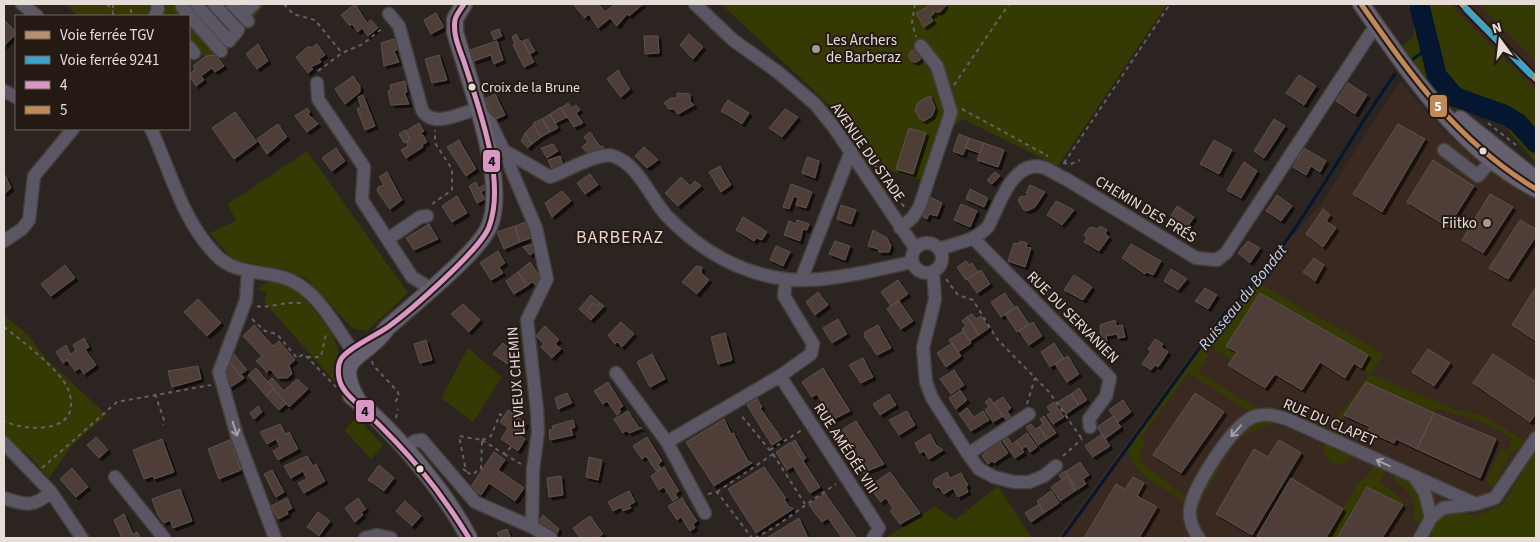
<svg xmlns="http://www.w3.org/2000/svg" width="1540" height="542" font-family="'Source Sans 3',sans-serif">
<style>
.built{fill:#3a2920}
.green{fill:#353a05}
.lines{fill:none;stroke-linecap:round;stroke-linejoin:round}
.stream{stroke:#041630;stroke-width:3}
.river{stroke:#041630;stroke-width:20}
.building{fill:#503e38;stroke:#595350;filter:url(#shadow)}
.minor-casing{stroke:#443f3b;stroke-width:15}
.major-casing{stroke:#443f3b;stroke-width:19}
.path{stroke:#656067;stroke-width:2;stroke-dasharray:4 4;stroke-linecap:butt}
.minor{stroke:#5b5663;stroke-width:12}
.major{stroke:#655f6f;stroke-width:16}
.bus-1-casing{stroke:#251913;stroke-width:9}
.bus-2-casing{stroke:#251913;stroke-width:9}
.bus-1{stroke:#d898c3;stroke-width:5}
.bus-2{stroke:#bf8959;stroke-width:5}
.rail-1-casing{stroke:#251913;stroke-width:10}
.rail-2-casing{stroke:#251913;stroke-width:10}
.rail-1{stroke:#b88f6e;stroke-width:6}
.rail-2{stroke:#3aa3cb;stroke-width:6}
.oneway{stroke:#a7a0a4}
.poi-dot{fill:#a59c98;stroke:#251913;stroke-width:2}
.bus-dot{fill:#e6ddd9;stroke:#251913;stroke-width:2}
.labels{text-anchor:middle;stroke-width:4;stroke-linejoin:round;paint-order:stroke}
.bus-label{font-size:14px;fill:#e6ddd9;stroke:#251913;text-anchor:start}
.poi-label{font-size:15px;fill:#e6ddd9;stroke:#251913;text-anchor:start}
.street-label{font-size:15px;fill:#e6ddd9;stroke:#251913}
.water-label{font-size:16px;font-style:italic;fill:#bad6f8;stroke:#251913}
.quarter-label{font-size:18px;letter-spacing:1px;fill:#e6d6cd;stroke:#251913}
.line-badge{stroke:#251913;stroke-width:2}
.badge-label{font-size:14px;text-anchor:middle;font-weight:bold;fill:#fff}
.pale-badge-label{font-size:14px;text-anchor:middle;font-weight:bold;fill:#111}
</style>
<defs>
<filter id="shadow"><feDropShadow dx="3" dy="3" stdDeviation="0" flood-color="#0009"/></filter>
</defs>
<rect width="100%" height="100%" fill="#2b2420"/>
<path class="built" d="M1449,4H1479L1536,62V90Z
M1400,81L1443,130L1478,161L1536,197L1535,538H1057L1219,316L1321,204Z"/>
<path class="green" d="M65,4H266L230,44L228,52L208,57L189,53V16H78Z
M721,4H1167L1058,166L963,119L953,126L932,183L888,170L854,128Z
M1406,4H1449L1536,90V163L1506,128L1477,111L1463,115L1437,96L1402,46L1413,37L1415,15Z
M1479,4H1532L1536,7V62Z
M307,151L408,293L367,331L352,328L307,279L282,269L233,260L210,233L236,221L228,204Z
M269,281C276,282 282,282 288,286C304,295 334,330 338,348C340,355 335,373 335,382L264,302L267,293L257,289Z
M1256,282L1384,354L1370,374L1458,411L1482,415L1525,441L1524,445L1511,452L1494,487L1488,483V477L1501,449L1508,451L1513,439L1485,423L1436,408L1434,413L1367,382L1338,426L1344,429L1342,434H1325L1370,374L1361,368L1368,355L1260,293L1227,346L1237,352L1232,359L1212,348L1198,372L1260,410H1247L1188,373L1140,439L1145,442L1140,453L1141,462L1187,499L1186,502C1169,491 1124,471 1129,447L1224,314Z
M4,315L28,335L47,360L107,415L71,446L49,478L30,457L4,435Z
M468,348L502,377L473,422L441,398Z
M357,417L383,445L371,459L344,430Z
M1262,422H1275L1236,439L1197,508V497C1213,471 1230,429 1262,422Z
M1327,440L1356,454L1342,464C1331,464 1326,459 1323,449Z
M1533,453L1536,455L1535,538H1427L1442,516L1447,513L1457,511L1477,516L1501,505L1508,498Z
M1377,463L1386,470L1379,483L1395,493L1403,502V515L1399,512L1402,506L1367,487L1337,538H1326L1359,482L1366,478Z
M1399,473L1414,483L1425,511L1424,524L1416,538H1413L1422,523L1413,521C1417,495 1410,494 1394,479L1395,475Z
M998,486L1032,538H886L935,506L955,520Z"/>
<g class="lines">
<path class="stream" d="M1409,62L1427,49L1428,44
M1062,538L1224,314C1298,242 1336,156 1395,74"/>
<path class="river" d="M1419,4L1437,76L1455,97L1505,115L1518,123L1536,143"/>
</g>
<path class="building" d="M355,4L367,23L371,20L378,28L368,36L362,28L358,32L352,24L350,26L341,15Z
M573,4H598L605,12L615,4H643L629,16L627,14L617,26L610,18L598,28L589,14L585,18Z
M928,4H945V6L940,12H932L934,14L930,16L933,21L924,27L916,13L928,7Z
M436,13L444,27L431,34L424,20Z
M4,20L14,30L15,35L4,46Z
M499,29L502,36L494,40L491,32Z
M516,34L520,41H522L534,62L524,67L513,45L515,44L512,37Z
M689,34L703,47L693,59L680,45Z
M644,36H658L659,53L645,54Z
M394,39L397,50L394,51L399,62L384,66L381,43Z
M528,39L535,51L530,54L523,41Z
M497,41L503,60L494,64L491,55L474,61L470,50Z
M258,44L268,61L257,69L246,54Z
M317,44L325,55L319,59L321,62L311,67L313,69L308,73L296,57L309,46L311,48Z
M909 56a6 6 0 1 1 12 0a6 6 0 1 1-12 0Z
M216,55L224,66L215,72L212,68L201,76L204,80L196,86L189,75L195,69L193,66L206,56Z
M439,55L447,80L432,83L425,59Z
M618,70L630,89L621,97L607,79Z
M1299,75L1316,86L1304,105L1286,93Z
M353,76L360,86V92L345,104L335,89Z
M405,81L407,92H404L409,104L391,105L388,91L391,90L390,85Z
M1348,83L1367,95L1355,114L1336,101Z
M677,93L690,94V101L694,105L678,114L674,109H669L664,103L671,98H677Z
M495,94L505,115L494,120L485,99Z
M363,95L375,126L365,130L357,109L361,107L358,97Z
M930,96L935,108L932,116L924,121L920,119L915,110L918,102Z
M728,100L749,113L742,124L721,111Z
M568,103L572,108L576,105L580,110L576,113L583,123L574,127L561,108Z
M561,107L567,117L555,123L550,114Z
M307,108L310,112L308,114L318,124L307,132L295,116Z
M785,109L798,117L782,137L769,128Z
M235,112L257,142L234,159L212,128Z
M550,114L558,128L550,132L542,119Z
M542,119L550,132L541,137L533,123Z
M1274,119L1285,126L1264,158L1254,151Z
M419,123L424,131L419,135H423L427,142L422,145L423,147L406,158L401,150L408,146L406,142L410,139L406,131Z
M278,124L287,137L267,154L257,139Z
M1398,124L1425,139L1382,212L1353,194Z
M533,125L541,137L532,144L525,133Z
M909,128L926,133L913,174L896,169Z
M405,130L410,139L404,143L399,134Z
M590,132L600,146L604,147L591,157L582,147L588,142L584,137Z
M525,133L532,144L528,148L521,141Z
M959,134L969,138L963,155L953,151Z
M969,138L984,143L980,153L965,148Z
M459,140L476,169L466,176L447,147Z
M1214,140L1232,150L1219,174L1200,164Z
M984,143L1004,150L998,167L977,160Z
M553,144L558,151L547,158L541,148Z
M644,147L658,160L647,168L635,156Z
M336,148L345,161L332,171L322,158Z
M1304,148L1326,161L1320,172L1311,166L1306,175L1293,167Z
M560,156L564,168L553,171L548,160Z
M807,157L819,161L815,178L802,173Z
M1433,160L1474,186L1448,227L1407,202Z
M1244,162L1257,171L1241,198L1227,190Z
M720,166L731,185L721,192L709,172Z
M387,172L402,200L390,209L377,191L378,187L384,185L379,177Z
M995,172L1000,176L992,184L987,180Z
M590,174L598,185L585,194L577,183Z
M5,175L11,188L4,194V176Z
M681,177L690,186L695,181L701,186L678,206L665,193Z
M476,182L479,188L484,185L486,189L481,192L485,199L477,203L469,186Z
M791,184L812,192L806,208L796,205L798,198L794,196L789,209L783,207Z
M1030,185L1045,192L1035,207L1027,211L1023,209L1018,200L1020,197L1027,196L1028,194L1026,193Z
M970,189L988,198L984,207L966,199Z
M562,191L571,201L552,217L545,203Z
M1490,194L1513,207L1483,253L1462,240Z
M1277,195L1292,206L1281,221L1266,211Z
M457,196L467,213L452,222L442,206Z
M930,197L942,203L937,216L929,214L927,219L923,217Z
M1056,201L1074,210L1062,225L1047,215Z
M961,204L977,211L970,227L954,220Z
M841,205L856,210L851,224L837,219Z
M1177,206L1194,217L1186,229L1169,219Z
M1323,209L1330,215L1326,221L1336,228L1323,247L1306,234Z
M743,217L767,232L762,240L757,238L754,241L736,230Z
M797,220L809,224L807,230L803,229L800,241L784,235L789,221L796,224Z
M1520,220L1536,229V236L1508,279L1489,268Z
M529,221L534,237L520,242L515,226Z
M429,224L438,239L414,250L406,238Z
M515,226L520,242L504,249L497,232Z
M1100,226L1107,230L1105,234L1109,237L1099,251L1084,242L1087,238L1084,235L1090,227L1098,229Z
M873,230L887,238L891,246L889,252H879L878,249L868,246Z
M835,241L850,246L845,260L829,254Z
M1020,241L1027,243L1026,247L1031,248L1025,267L1008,261L1014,243L1019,244Z
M1248,241L1260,248L1250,263L1238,253Z
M536,243L538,249L530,255L523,247Z
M1131,244L1161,261L1153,275L1147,272L1145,274L1122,258Z
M776,246L790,252L783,266L770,260Z
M498,251L505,263L499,267L503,273L491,280L480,263Z
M1314,258L1324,265L1315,281L1303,272Z
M966,261L969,265L972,263L978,272L966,280L957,267Z
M530,262L543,281L538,288L532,282L527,286L518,272Z
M65,265L75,278L51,296L41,284Z
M696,266L702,267L701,273L709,280L697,294L682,282Z
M1171,269L1187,279L1178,290L1164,281Z
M981,270L990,284L977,293L967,279Z
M518,272L527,286L514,294L506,281Z
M1074,275L1092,287L1083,300L1064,290Z
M898,280L908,294L891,306L881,292Z
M1536,287V341L1512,325Z
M1205,288L1217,295L1208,309L1195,301Z
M818,292L828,305L815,315L806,302Z
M1005,293L1015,308L1001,317L991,302Z
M1260,293L1368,355L1361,368L1354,363L1345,378L1320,362L1302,390L1275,374L1265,388L1228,365L1237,352L1226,346Z
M591,295L600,303L597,307L593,303L587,311L594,317L591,320L579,309Z
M198,299L221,323L207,336L184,312Z
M899,301L913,321L901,329L887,309Z
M593,303L597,307L600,303L604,306L594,317L587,311Z
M463,304L480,320L469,332L451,314Z
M1017,306L1029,324L1017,332L1005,314Z
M972,314L976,319L981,316L989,328L979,335L967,317Z
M967,317L979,335L970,341L962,329L966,326L962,321Z
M838,319L847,334L832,343L823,328Z
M1115,320L1116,326L1122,325L1125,337L1118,338L1117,334L1106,336L1108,346L1101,347L1100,325Z
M621,322L634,334L622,347L617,342L615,344L608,335Z
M1033,322L1042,336L1029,345L1019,331Z
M254,325L273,346L279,341L295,360L289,365L292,374L287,378H278L270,369L266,373V371L256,361L262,356L243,336Z
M878,325L891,348L877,355L864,336L865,332Z
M545,326L559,340L555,344L561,349L552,358L541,347L544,344L536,336Z
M963,331L971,343L958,352L949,340Z
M725,333L732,360L718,364L711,337Z
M84,338L89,347L85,349L96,365L84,374L80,368L75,371L67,360L63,363L56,352L66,345L71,354L76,350L73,345Z
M1155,339L1163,344L1161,347L1168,352L1158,367L1155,365L1151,370L1142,364L1151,351L1148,349Z
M426,340L432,360L420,363L414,344Z
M503,343L517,357L507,364L493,354Z
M952,343L961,356L946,367L937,353Z
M1054,343L1064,358L1050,367L1041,352Z
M1428,349L1450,363L1434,386L1412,372Z
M234,354L247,370L241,374L244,378L243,379L227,359Z
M652,354L665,379L650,387L637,362Z
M1493,354L1536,382V413L1530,422L1473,383Z
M1068,356L1079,374L1067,382L1055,364Z
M863,358L873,377L861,383L849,365Z
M227,359L243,379L226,390L224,374Z
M198,366L201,379L172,387L168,371Z
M256,368L274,389L266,396L248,375Z
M823,368L850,411L830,421L821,407L824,405L817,394L812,397L802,382Z
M954,370L964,385L951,394L940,379Z
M272,378L284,391L297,379L308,389L289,407L268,382Z
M608,382L623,406L619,409L621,412L617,415L607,401L603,404L594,391Z
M1366,382L1434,413L1417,449L1396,439L1394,443L1368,431L1370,427L1344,415Z
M1079,388L1087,400L1079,405L1071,394Z
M274,389L286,404L279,410L266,396Z
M960,390L967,400L956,409L949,398Z
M567,393L572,403L558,409L555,398Z
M1195,393L1224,412L1181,473L1153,455Z
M889,394L896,405L880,415L873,404Z
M1071,394L1079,405L1066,414L1058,402Z
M1003,397L1011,408L1007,411L1011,417L1006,420L994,403Z
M990,398L1003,416L993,422L985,410L989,407L985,402Z
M757,399L762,407L760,408L782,439L772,445L747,405Z
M1123,400L1131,412L1118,422L1109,410Z
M1054,402L1064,417L1053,424L1047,415L1051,413L1047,407Z
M258,406L262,412L254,419L250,413Z
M967,408L974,417L983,411L989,420L971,431L959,414Z
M508,410L526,423L519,435L525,439L518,451L501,439L508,428L500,422Z
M628,411L639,428H642L629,433L627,430L623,433L614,419Z
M907,411L915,425L899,435L889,420Z
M1434,413L1496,439L1480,478L1417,449Z
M1044,416L1056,433L1047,439L1039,427L1043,424L1040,419Z
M1113,416L1121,427L1105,439L1097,427Z
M724,419L731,434L733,433L748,461L752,463L714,486L686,442Z
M573,420L575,427L571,429L573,435L550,440L549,430L553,429L552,426Z
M856,421L884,464L863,473L854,460L857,457L850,447L845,450L835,434Z
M280,424L286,434L289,432L298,449L278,460L273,451L280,447L276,439L267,444L260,432Z
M1031,424L1035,429L1039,427L1047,439L1038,445L1026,427Z
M1027,433L1037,447L1030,452L1026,446L1022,449L1016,441Z
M930,434L936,445L943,450L929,459L924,451L920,453L915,443Z
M1102,434L1110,446L1093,457L1085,446Z
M96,437L108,450L99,458L87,445Z
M647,437L662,461L658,464L661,468L656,471L646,456L642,459L633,446Z
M1008,438L1012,444L1016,441L1024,452L1015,458L1003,441Z
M162,439L174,472L154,479L153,476L144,479L133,450Z
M232,439L234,451L241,470L219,479L208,449Z
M795,440L806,458L803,460L792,442Z
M999,440L1008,453L994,463L992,461L988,464L982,456L986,452L985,450Z
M1279,440L1301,453L1252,535L1216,514L1254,449L1268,457Z
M791,442L820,487L810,493L793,466L787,470L776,452Z
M494,452L505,460L498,470L524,488L515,501L489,483L481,495L470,488Z
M307,456L313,466L316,464L325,481L304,493L298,483L307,479L303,471L291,478L284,466Z
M589,457L602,460L598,480L586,477Z
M1080,462L1089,475L1083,479L1086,484L1078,489L1065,472Z
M379,465L394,478L384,491L368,480Z
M664,467L679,491L675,494L678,498L673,501L664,487L659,490L651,476Z
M764,467L786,498L784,499L790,508L792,507L793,509L756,533L728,489Z
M72,468L88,487L76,497L60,479Z
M272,470L284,492L276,497L264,474Z
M1065,471L1077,490L1075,491L1066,477L1062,480L1059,475Z
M890,472L920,513L900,524L890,511L893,508L886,498L881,502L869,487Z
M947,472L950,478L961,473L968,485L966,487L968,492L958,497L953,488L944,494L939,487L936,488L933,483L935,479Z
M561,476L563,495L549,497L547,478Z
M1066,477L1075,491L1060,501L1051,487Z
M1133,477L1144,483L1137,496L1157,507L1139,538H1084L1116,484L1125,489Z
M1291,478L1343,509L1326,538H1261L1257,536Z
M1367,487L1403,505L1382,538H1337Z
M180,489L192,521L173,528L170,520L164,523L158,515L152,499Z
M629,491L635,502L629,505L631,508L623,511L621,507L613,511L608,502Z
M1051,491L1059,503L1044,513L1037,501Z
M825,493L856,537L854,538H842L828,518L822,522L809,505Z
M287,498L292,508L287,511L288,514L278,519L271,506Z
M358,498L366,509L361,512L363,515L355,522L345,508Z
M682,498L697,521L693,524L695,528L690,531L681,517L677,520L668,506Z
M405,501L421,516L412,526L396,511Z
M1039,504L1044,513L1031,522L1025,513Z
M318,512L330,521L319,536L307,527Z
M124,514L133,534L137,532L141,538H122L114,520Z
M543,515L559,529L556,535L538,522Z
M590,516L603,534L597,538H580L573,528Z
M799,518L808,538L810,537L809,538H767Z
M507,529L511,538H500L497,533Z"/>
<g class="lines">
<g class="minor-casing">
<path id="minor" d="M22,4L37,16
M196,4L229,41L238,30L214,4
M232,4L248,21
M695,4L733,40L779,73L815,104L833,126L915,248
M182,7L221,51
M389,14L399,26L422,110C433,129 460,113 477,109L490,122L504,151L512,155L509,161L511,169L536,228L547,279L527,320L537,411L538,432L533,469L532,527
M242,15L254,4
M155,16L158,9L157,4
M189,47L194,53
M317,83L318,99L364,167L362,200L412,277L430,288
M4,91L16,97
M151,129C156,139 160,150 164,160C177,193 190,228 215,254C238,279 273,267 299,285C322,299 341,335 356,356
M1444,150L1478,176L1497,154
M512,155L550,177C564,172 600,151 613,156C638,164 650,197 666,215C701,252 747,278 799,280C831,281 880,269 912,262
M900,228L912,218L919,208L951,112L937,66L921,46
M388,239L420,217L427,216
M974,239L1110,378L1106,396L1089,419L1090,427
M4,241L22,229L29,220L34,176L73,129
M912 258a15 15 0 1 1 30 0a15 15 0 1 1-30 0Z
M939,249C959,242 973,242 988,227C999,206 1013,157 1045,168C1052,171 1059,176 1066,179L1196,258L1217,260L1226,253L1376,25
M248,272L246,300L219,372L237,436L275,538
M933,272L935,299L923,348L926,382L932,398L968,454L979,469L994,477L1014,482H1029L1044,476L1056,466
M801,280L851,151
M616,373L667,442L705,513
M780,376L879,528L873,538
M667,442L780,376L811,354L813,344L784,296L786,279
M4,443L51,492L82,538
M404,448L415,441L422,440L475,502L532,527L551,538
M968,454L1029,414
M115,477L164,538
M1415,478L1425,493L1431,518
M4,498C25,505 33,508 51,492
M365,538L377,535L391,538
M1199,538C1193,530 1189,519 1190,509C1193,487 1232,426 1253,417C1265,412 1276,416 1287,419L1476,504
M1420,538L1431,518L1443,508L1476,504L1495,498L1536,438"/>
</g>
<g class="major-casing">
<path id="major" d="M1361,4C1410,73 1459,149 1536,189
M1460,119L1533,177
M351,396C392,428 445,491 469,538
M358,401C331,353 365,361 387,328C411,306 478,253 489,227C509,182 468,79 455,32V19L464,4"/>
</g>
<path class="path" d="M107,4L113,11
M284,4L293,14L315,20L342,53
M915,4L912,22L916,37
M131,13V4
M113,16V4
M318,71L342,53L363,44L384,27
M954,85L1009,4
M962,109L1048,156
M1488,123L1516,145
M865,151L905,208
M1063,163L1071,164L1080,160
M1064,163L1170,4
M432,204L452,190V169L435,143V130
M946,279L958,295L973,300L997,339L1050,393L1082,439
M257,306C265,309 287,301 301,303
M252,319L265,331L277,334L297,358L304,354L336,387
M4,327C20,339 61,371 68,389C85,433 30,433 4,421
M307,357H321L326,334
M372,361L373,365L398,392L399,397L393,404
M155,394L164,420L163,425
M1027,404L1035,378
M396,418L398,409
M482,440L491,436L500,414L503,416
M482,440L504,454L511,447
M770,450L802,430
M504,454L521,464
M773,454L805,504
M1063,456L1082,439
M42,468L117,402L211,385
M463,469L466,471L459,436L482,440L481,469L471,475L466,471
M717,492L773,454L740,414
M708,494L717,492L752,538
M755,538C784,523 808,502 836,484"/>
<use href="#minor" class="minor"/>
<use href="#major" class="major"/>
<g class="bus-1-casing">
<path id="bus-1" d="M464,4C461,9 456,15 455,20C452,36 462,54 466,68C480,111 506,182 489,227C480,250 410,311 388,327C377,335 348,348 341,359C338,364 338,372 339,378C341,391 355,401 364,410C408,452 437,486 469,538"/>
</g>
<g class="bus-2-casing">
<path id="bus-2" d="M1361,4C1413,78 1457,141 1536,189"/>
</g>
<use href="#bus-1" class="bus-1"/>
<use href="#bus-2" class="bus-2"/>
<g class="rail-1-casing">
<path id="rail-1" d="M1462,4L1536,79"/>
</g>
<g class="rail-2-casing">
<path id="rail-2" d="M1466,9L1531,75"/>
</g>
<use href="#rail-1" class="rail-1"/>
<use href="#rail-2" class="rail-2"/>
</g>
<defs><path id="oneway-shaft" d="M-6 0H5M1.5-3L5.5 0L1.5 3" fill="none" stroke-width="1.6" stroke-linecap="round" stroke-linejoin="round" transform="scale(1.25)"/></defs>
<g class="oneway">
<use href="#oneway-shaft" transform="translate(235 429) rotate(72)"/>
<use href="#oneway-shaft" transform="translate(1236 431) rotate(132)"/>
<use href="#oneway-shaft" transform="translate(1383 463) rotate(-155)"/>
</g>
<g class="poi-dot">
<circle cx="816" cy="49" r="5"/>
<circle cx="1487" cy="223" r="5"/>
</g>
<g class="bus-dot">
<circle cx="472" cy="87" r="4.5"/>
<circle cx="1483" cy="151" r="4.5"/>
<circle cx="420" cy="469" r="4.5"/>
</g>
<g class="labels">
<g class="bus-label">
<text x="481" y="92">Croix de la Brune</text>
</g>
<g class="poi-label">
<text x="826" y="45">Les Archers<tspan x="826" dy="17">de Barberaz</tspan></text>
<text x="1477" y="228" text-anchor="end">Fiitko</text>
</g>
<g class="street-label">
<text transform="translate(868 152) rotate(55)" y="5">AVENUE DU STADE</text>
<text transform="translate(1146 209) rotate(31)" y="5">CHEMIN DES PRÉS</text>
<text transform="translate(1073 317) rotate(45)" y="5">RUE DU SERVANIEN</text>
<text transform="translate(516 381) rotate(-94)" y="5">LE VIEUX CHEMIN</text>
<text transform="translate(1330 422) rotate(23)" y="5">RUE DU CLAPET</text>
<text transform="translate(846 448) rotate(57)" y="5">RUE AMÉDÉE VIII</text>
</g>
<g class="water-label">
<text transform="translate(1242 297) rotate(-51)" y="6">Ruisseau du Bondat</text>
</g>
<g class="quarter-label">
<text x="620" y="243">BARBERAZ</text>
</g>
</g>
<g class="line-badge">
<rect x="1429" y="94" width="19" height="24" rx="5" fill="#bf8959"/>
<rect x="482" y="149" width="19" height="24" rx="5" fill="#d898c3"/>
<rect x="355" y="399" width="20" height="24" rx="5" fill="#d898c3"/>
</g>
<g class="badge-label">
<text x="1438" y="111">5</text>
</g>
<g class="pale-badge-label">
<text x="492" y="166">4</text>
<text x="365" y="416">4</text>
</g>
<rect width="1540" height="542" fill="none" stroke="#e6ddd9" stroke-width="10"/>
<rect x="15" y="15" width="175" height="115" fill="#251913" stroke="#726762"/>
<rect x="25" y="31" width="25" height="8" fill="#b88f6e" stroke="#726762"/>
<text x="60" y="40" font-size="15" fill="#e6ddd9">Voie ferrée TGV</text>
<rect x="25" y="56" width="25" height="8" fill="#3aa3cb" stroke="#726762"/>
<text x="60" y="65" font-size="15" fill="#e6ddd9">Voie ferrée 9241</text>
<rect x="25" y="81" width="25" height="8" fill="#d898c3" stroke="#726762"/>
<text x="60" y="90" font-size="15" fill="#e6ddd9">4</text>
<rect x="25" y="106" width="25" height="8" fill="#bf8959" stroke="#726762"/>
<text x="60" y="115" font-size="15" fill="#e6ddd9">5</text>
<g transform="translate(1500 40) rotate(345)" stroke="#251913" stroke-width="4" paint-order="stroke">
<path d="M0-4L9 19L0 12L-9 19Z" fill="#e6ddd9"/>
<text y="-8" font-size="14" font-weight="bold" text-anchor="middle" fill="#e6ddd9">N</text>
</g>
</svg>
